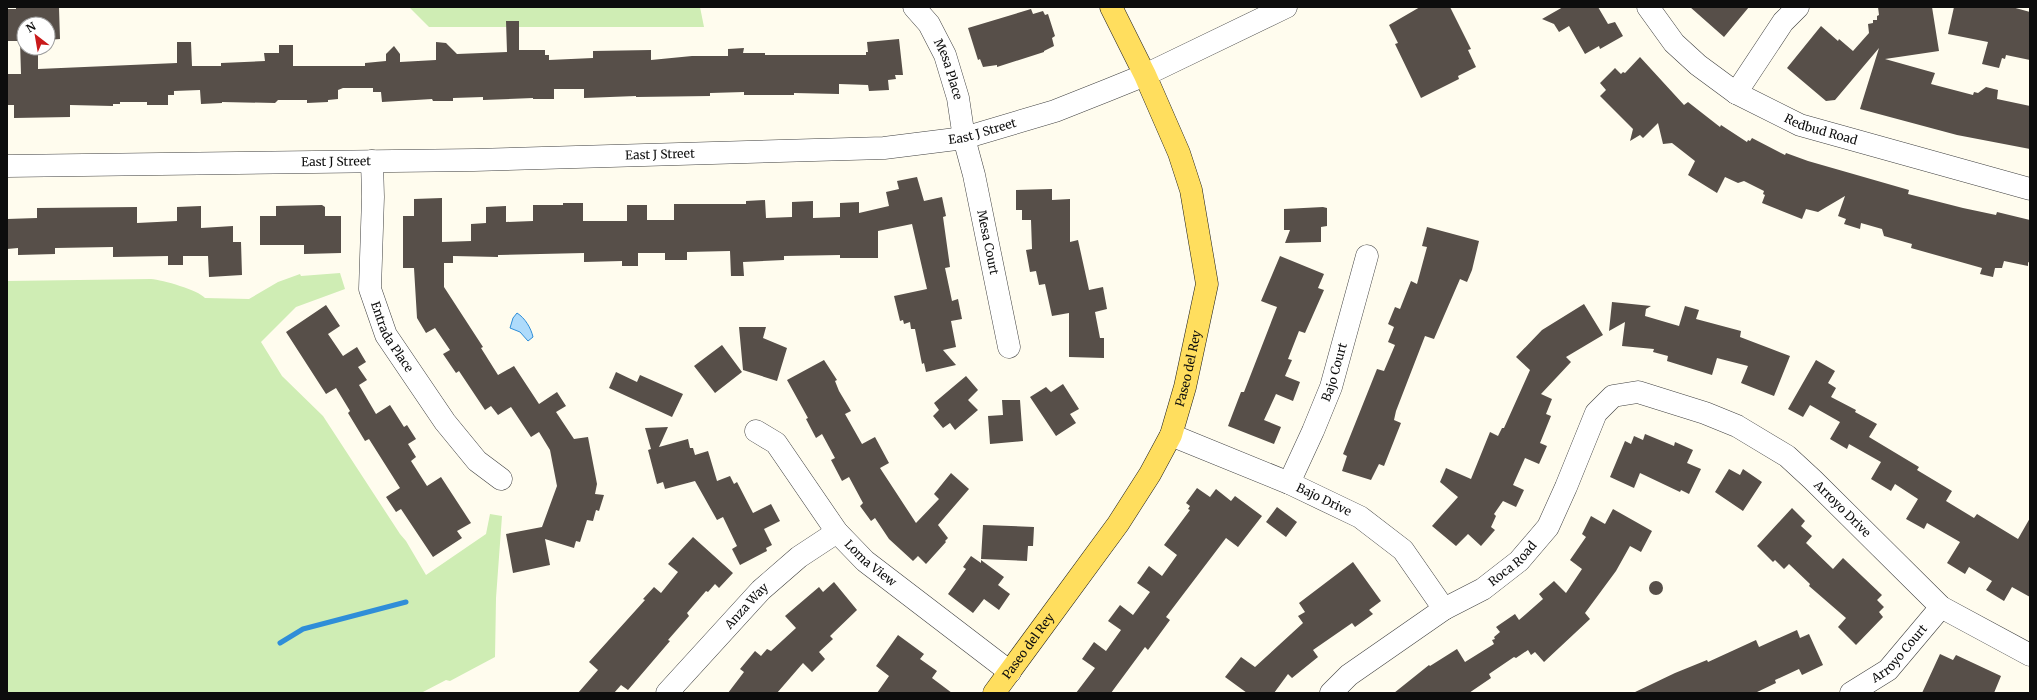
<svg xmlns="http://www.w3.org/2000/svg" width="2037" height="700" font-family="Merriweather,serif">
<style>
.green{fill:#cfedb4}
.water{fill:#aedbfb;stroke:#2f8ed8}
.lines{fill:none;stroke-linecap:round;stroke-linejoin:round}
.stream{stroke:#2f8ed8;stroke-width:5}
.building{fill:#574f49}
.minor-casing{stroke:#404040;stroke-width:23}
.major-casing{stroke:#1e1e1e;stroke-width:23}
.minor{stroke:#fff;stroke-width:22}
.major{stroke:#ffde5e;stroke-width:22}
.labels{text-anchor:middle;stroke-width:4;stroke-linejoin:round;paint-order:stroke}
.street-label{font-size:12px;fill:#0d0d0d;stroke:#fff}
</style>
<rect width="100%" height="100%" fill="#fffcee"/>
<path class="green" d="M409,7H700L704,27H429Z
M340,273L345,289L296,307L261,342L282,376L323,416L400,534L406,541L426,575L486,534L490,514L502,516L496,598L495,657L450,681L446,680L421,693H7V281L151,279C163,280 198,290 205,298L249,299L278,282L300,274L301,276Z"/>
<path class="water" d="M517,313C525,318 531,328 533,337L528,341L520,332L510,328L513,318Z"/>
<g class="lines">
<path class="stream" d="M280,643L303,629L406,602"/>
</g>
<path class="building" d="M16,7L59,8L60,39L48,40V24H24V48H38V69L177,63V42H191L192,66H221V63L265,61L264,53H279V45H293V66H365V63L386,61V54L394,46L400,54V62L436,60V42L446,43L457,54L507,52L506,21H519V50H545V55H549V60L593,58V51L651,50V60L692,56H728V49L744,48L743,53H765V55H866V52H868L867,42L899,39L903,75H895L896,79L888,80L889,90L869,91L868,85L839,84V94L794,93V95H744V92L710,93V96L636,97V96L584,98V89H554V99H533V98L483,100V97L453,98V101H433L432,99L382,102L381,92H373V88H343L338,90V99L328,100V102L307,103V100H278L275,103L222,102V103L201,104L200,90L174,91V95H168V105H147V102H120V104H113V106L70,105V117L14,118V105H7V74H21L20,41H7V9H16Z
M1420,7H1450L1471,49L1468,50L1476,67L1458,76L1459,79L1421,98L1395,44L1398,43L1389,25Z
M1563,7H1598L1608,24L1615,22L1623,36L1600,49L1599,46L1585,54L1569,26L1559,32L1554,24L1542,19Z
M1690,7H1749L1724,37Z
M1878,7H1932L1939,51L1885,59L1935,73L1931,84L1973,95L1974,92L1978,93L1986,87L1998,90L1997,99L2030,106V149L1957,135L1860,109L1879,48L1835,100L1826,101L1787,68L1821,26L1838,41L1839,39L1853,51L1869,33L1868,24L1873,23V20H1877V16L1879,15Z
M1954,7H2012L2030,12V60L2006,55L2005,59L2002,58L1999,68L1982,64L1988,42L1948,34Z
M1031,9L1033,14L1043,11L1045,15L1048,14L1055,36L1052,38L1054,46L1044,51V52L997,67V65L983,67L980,59L978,60L968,28Z
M1640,57L1684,105L1688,102L1720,127L1721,125L1747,142L1748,140L1750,141L1752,138L1785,155L1786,153L1808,161L1909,190L1908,194L1963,208L1996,215L1997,212L2030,220V263L2028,262V266L2004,261L2002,268H1995L1993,277L1980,274L1982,268L1911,248L1912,244L1884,236L1882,229L1861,223L1860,229L1844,224L1846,219L1838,216L1845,196L1818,212L1806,209L1802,219L1762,203L1765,195L1763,194L1764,191L1744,181L1738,183L1725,177L1717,193L1688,175L1695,161L1672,143L1663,144L1658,123L1643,138L1640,135L1630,141L1633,129L1600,96L1606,90L1600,83L1615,68L1621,74L1623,72L1625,73Z
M917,177L924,201L942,197L946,216L943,217L950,267L945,268L952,301L958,299L962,319L951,321L956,347L943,350L956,365L926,372L924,363L922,364L915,329H911L910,322L904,324L903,320L900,321L894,296L927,289L912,224L878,231V258H840V255L784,256V260L743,262L744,276H731L730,251L687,252V260H665V253H638V266H622V261L584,262V253L498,255V257L453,256V263H444V287L483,347L481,348L498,375L514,366L539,404L557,392L566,406L556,412L574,439L588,437L597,484L595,494L604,495L599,511L596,510L593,521L587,520L580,542L576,541L574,548L545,539L550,565L513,573L506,534L542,527L557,486L550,450L539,432L531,437L511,407L498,415L491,406L485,410L459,371L456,373L443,354L450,350L435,328L426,333L417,318L414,268H403V216H414V199L442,198V242L471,241V224L486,223V207L506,206V222L533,221V205H563V203H583V221H627V205H647V220H674V204H746V201L765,200L766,218L792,217V202L813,201V218L840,217V203L859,202V213L889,206L886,192L899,189L897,181Z
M1052,189V200L1070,199V242L1078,240L1089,290L1103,287L1107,309L1095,312L1100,338H1104V358L1069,357V313L1052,316L1045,284L1039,285L1036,271L1030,272L1026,250L1032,249L1031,220H1022V210H1016V190Z
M322,205L325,207V216H341V253L304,254V245H260V216H276V206Z
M201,206V228L233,226V242H241L242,275L209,277L208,256H183V265H168V256L113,257V247L55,248V254L18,255V248L7,249V219L37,218V208L137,207V223L177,221V207Z
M1323,207L1327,208V226L1321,227V242L1285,243L1290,230H1284V209Z
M1427,227L1479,241L1472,270L1467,282L1460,279L1434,339L1425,336L1396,411L1394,420L1401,423L1384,466L1379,464L1371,480L1342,471L1347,456L1343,454L1377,369L1384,371L1395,345L1388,342L1394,327L1388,324L1395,307L1400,309L1411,281L1417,284L1427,247L1422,246Z
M1280,256L1324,274L1318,288L1324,290L1305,333L1299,331L1288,359L1292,360L1285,376L1300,382L1293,401L1276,394L1264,420L1281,427L1274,444L1228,426L1241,392H1244L1277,307L1261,301Z
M1612,302L1651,306L1646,309L1645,316L1679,326L1685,306L1699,310L1696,319L1741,331L1740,337L1790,356L1774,396L1741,383L1748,366L1717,358L1712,375L1667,361L1668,356L1653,352L1654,349L1622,346L1625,322L1609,331Z
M1584,304L1603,335L1566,357L1571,362L1541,394L1552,399L1546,414L1551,416L1540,443L1547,446L1539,464L1525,458L1513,485L1524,490L1516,507L1503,501L1494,514L1496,516L1491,527L1495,530L1481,546L1468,534L1456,546L1432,526L1458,497L1440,482L1446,468L1471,479L1490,432L1498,436L1502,428H1504L1530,370L1516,357L1542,330Z
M326,305L340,326L328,334L343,356L357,347L366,362L358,367L367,380L359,385L376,414L390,405L404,427L407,425L416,439L408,444L416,457L411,461L427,486L441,477L471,523L457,531L462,538L433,557L401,509L396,512L386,497L400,488L369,439L365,441L348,413L350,411L336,388L326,394L286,332Z
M739,327H766L763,338L787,348L777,381L743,370Z
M722,345L742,372L715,393L694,366Z
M824,360L837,380L835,381L839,391L851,411L845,414L862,444L875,437L889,463L880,468L916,523L939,499L934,494L951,473L969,489L938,525L948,538L945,541L946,542L926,564L918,556L913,561L889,539L875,518L871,521L860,506L863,503L849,477L842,481L831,460L835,458L822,434L816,438L806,419L808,418L787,380Z
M1816,360L1835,371L1828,383L1836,388L1831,397L1856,410L1855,412L1877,424L1869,437L1919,467L1917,470L1952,491L1946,501L1974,518L1977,514L2018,539L2030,518V597L2012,587L2004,601L1986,590L1992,581L1969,567L1965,574L1947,563L1960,542L1927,523L1924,529L1906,519L1918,499L1895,484L1891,491L1871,479L1881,462L1849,444L1847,449L1830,439L1840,422L1810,405L1803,417L1788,409Z
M616,372L637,382L640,375L683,394L672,417L609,388Z
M966,376L978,390L968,400L978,410L955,430L950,423L943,428L933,416L939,410L934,403Z
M1063,384L1079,409L1070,414L1076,423L1056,436L1030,397L1046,387L1051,392Z
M1002,400H1020L1023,441L990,444L988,416L1003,415Z
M668,427L659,447L688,439L690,448H693L695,455L708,451L717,481L730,476L734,484L737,482L753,513L771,504L780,521L764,529L772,545L766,548L767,551L740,565L732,549L737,546L723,517L717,520L695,481L665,489L663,482L657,484L648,450L651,449L645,428Z
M1645,434L1674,446L1675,442L1693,450L1687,463L1701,469L1689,494L1681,490L1680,492L1640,473L1634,488L1610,477L1625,441L1631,444L1634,436L1643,440Z
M1729,469L1740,475L1743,469L1762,482L1743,511L1715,492Z
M1197,488L1210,497L1216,489L1231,501L1235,496L1262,516L1238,547L1226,538L1166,617L1170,620L1148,650L1145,647L1111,693H1076L1095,668L1082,659L1094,642L1106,651L1121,630L1108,621L1120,605L1133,615L1150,592L1137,583L1149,566L1162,576L1177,555L1164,545L1190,510L1188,509L1190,506L1186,503Z
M1277,507L1297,522L1286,537L1266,522Z
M1792,508L1805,521L1801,526L1812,536L1806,543L1833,569L1843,558L1882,595L1877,600L1884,607L1879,612L1883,617L1856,645L1838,627L1846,618L1809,586L1810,584L1789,564L1784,569L1775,560L1773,562L1757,546Z
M1613,509L1652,531L1641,552L1630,546L1616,571L1585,613L1590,619L1544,662L1535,652L1531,655L1528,650L1516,658L1514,657L1489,674L1491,678L1469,693H1394L1429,665L1430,666L1457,649L1465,662L1494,644L1492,640L1495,639L1494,637L1500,632L1496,627L1515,614L1519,620L1543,599L1539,594L1554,581L1566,593L1582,569L1570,560L1586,537L1582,534L1591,516L1605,524Z
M983,525L1034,527L1033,546H1028L1027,561L981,559Z
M693,537L733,573L719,588L715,584L708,592L706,591L687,613L689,616L668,640L670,641L628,690L621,685L614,693H578L598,670L589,662L645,600L643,599L654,587L661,593L678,572L668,564Z
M971,556L981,563V560L1004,577L998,585L1010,594L999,610L984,599L973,613L948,594L966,569L963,567Z
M1353,562L1381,601L1369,610L1373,614L1355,627L1352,623L1313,650L1318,657L1292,678L1288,674L1274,693H1247L1225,677L1241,657L1255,667L1303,623L1298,616L1305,612L1299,603Z
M1649 588a7 7 0 1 1 14 0a7 7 0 1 1-14 0Z
M834,582L857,610L830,636L833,639L819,652L825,659L812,672L803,663L777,693H728L744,672L740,669L755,651L761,656L767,649L771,651L796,628L785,616L819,587L823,592Z
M1797,630L1800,638L1809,634L1823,665L1802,675L1799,669L1775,680L1776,683L1755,693H1633L1675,673L1707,660L1708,662L1756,640L1759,647Z
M898,635L924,654L920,659L937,671L932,678L952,693H877L889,676L876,666Z
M1940,654L1953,660L1956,655L2001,676L1994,693H1922Z"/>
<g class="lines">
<g class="minor-casing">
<g id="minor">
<path id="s1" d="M914,7L929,24L945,55L958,98L964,138L974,175L1009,347"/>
<path id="s2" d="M1648,7L1674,43L1698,65L1736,93L1800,125L2030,189"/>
<path d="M1736,93L1783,22L1798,7"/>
<path id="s3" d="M372,161L373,197L370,289L386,335L445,422L477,461L501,479"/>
<path id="s4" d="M7,166L474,160L884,148L964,138L1055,111L1108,90L1145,75L1286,7"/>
<path id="s5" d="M756,431L776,443L837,532L865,561L1010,672"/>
<path id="s6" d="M1171,435L1289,483L1360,517L1403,550L1444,609"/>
<path id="s7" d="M1289,483L1313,431L1331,387L1367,256"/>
<path id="s8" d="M667,693L761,590L799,557L837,532"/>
<path id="s9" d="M1331,693L1349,675L1444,609L1483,589L1519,561L1548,527L1566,487L1596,413L1613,396L1638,392L1705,413L1737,426L1787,456L1813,480L1941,607L2030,655"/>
<path id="s10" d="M1851,693L1888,670L1941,607"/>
</g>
</g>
<g class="major-casing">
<g id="major">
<path id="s11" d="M994,693L1118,524L1150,474L1171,435L1185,387L1207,284L1191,190L1179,153L1145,75L1111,7"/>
</g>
</g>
<use href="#minor" class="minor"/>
<use href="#major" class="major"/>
</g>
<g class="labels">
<g class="street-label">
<text dy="4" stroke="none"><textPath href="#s1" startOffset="72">Mesa Place</textPath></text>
<text dy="4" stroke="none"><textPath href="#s2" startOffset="217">Redbud Road</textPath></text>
<text dy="4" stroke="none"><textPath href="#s4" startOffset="977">East J Street</textPath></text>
<text dy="4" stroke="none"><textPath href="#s4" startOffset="653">East J Street</textPath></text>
<text dy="4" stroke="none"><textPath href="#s4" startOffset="329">East J Street</textPath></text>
<text dy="4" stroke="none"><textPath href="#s1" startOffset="250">Mesa Court</textPath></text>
<text dy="4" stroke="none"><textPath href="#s3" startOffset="181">Entrada Place</textPath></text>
<text dy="4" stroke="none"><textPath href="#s11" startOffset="382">Paseo del Rey</textPath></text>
<text dy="4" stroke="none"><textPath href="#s7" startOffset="120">Bajo Court</textPath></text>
<text dy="4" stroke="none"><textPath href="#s6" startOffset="166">Bajo Drive</textPath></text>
<text dy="4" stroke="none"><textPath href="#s9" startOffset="688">Arroyo Drive</textPath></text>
<text dy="4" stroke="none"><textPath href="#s5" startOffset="177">Loma View</textPath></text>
<text dy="4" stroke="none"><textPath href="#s9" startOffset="224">Roca Road</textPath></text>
<text dy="4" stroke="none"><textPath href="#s8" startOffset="118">Anza Way</textPath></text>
<text dy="4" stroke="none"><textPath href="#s11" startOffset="58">Paseo del Rey</textPath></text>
<text dy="4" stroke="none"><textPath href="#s10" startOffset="63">Arroyo Court</textPath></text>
</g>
</g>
<rect width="2037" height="700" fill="none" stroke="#0d0d0d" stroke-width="16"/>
<g transform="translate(36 36) rotate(329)"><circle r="19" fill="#ffffff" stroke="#9e9e9e"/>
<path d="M0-3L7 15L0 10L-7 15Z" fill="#c91a1b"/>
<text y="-6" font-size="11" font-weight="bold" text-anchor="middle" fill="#0d0d0d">N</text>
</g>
</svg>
